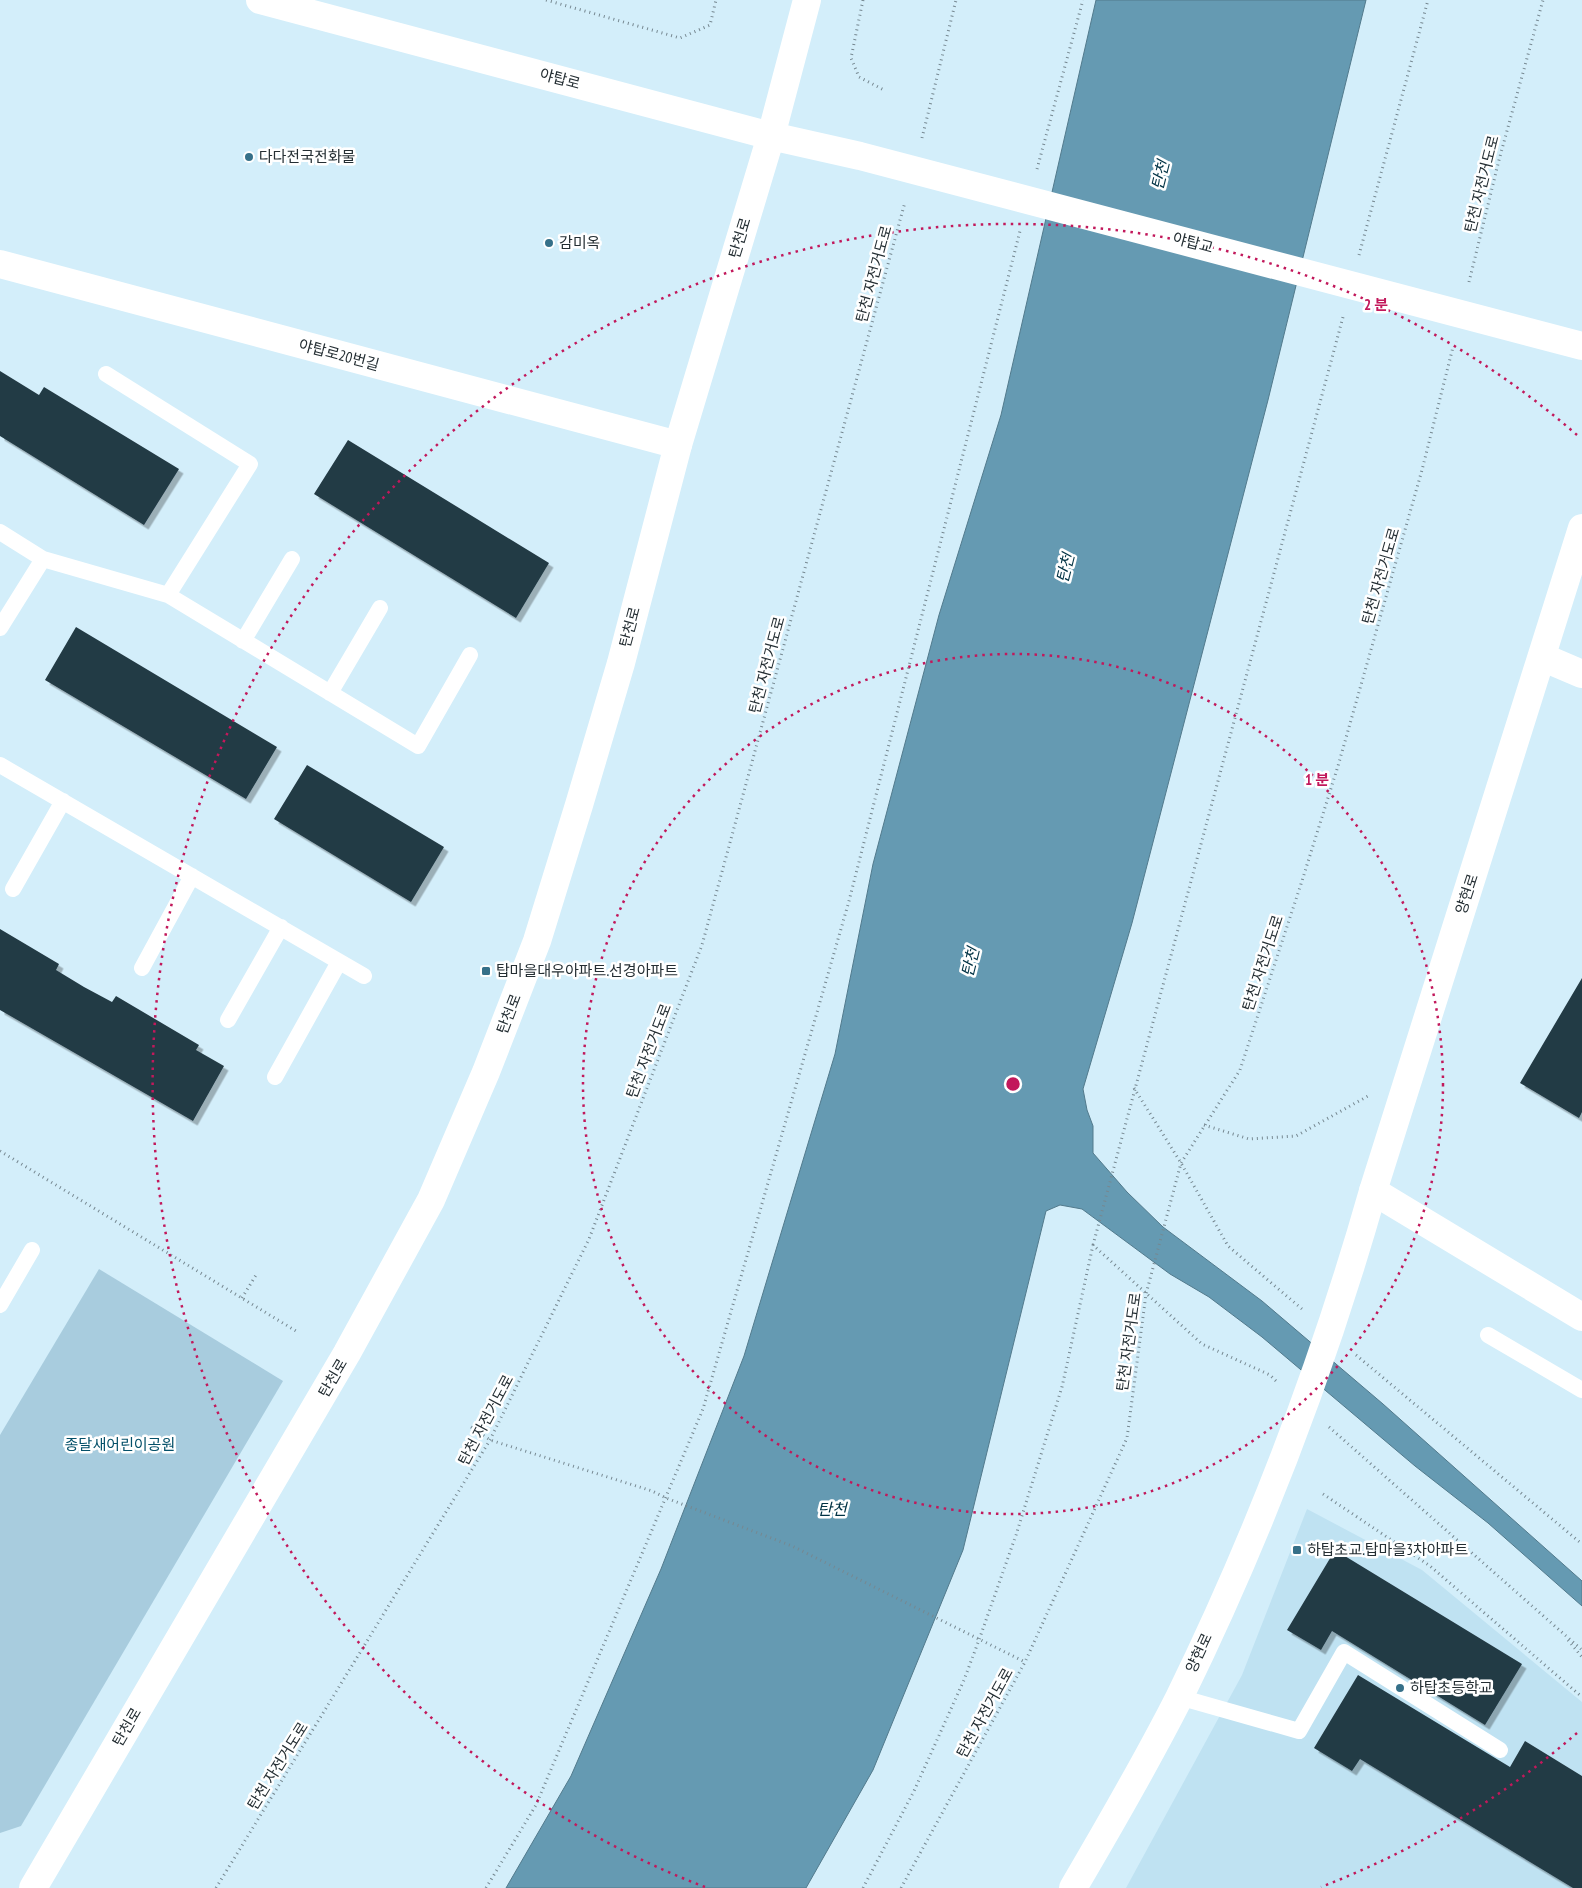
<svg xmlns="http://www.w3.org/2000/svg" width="1582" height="1888" font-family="'PT Sans Narrow','Noto Sans KR',sans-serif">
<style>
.built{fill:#bfe2f2}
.green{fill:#a8ccde}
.water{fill:#659ab2;stroke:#527a8c}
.building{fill:#243a44;filter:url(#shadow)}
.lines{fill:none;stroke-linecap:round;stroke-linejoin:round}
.path{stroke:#768891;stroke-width:3;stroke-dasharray:1 4;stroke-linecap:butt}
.lane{stroke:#fff;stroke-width:16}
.street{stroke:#fff;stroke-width:28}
.secondary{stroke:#fff;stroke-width:28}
.ring{fill:none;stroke:#c2185b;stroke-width:2.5;stroke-dasharray:2.5 5}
.poi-dot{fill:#367089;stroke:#fff;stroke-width:2}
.labels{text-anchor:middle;stroke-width:5;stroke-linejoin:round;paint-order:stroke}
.street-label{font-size:15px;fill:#242e33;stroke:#fff}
.poi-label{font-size:15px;fill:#242e33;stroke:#fff;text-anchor:start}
.park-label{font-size:15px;fill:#045069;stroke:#fff}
.water-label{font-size:16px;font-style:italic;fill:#003244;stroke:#fff}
.centre{fill:#c2185b;stroke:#fff;stroke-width:2.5}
.ring-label{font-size:15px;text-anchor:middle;font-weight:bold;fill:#c2185b;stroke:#fff;stroke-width:5;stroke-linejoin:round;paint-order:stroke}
</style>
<defs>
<filter id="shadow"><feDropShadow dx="4.5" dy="4.5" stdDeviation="0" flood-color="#0004"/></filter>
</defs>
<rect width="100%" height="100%" fill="#d3eefa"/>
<path class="built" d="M1307,1509L1422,1570L1582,1702V1888H1126L1242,1675Z"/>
<path class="green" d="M99,1269L283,1381L21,1826L0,1833V1435Z"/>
<path class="water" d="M1096,0H1366L1268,400L1132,923L1083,1089L1087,1110L1093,1126V1153L1127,1192L1163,1227L1262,1301L1383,1404L1582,1581V1606L1488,1523L1415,1466L1262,1337L1209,1297L1170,1274L1082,1209L1060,1205L1046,1211L963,1550L873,1770L806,1888H506L571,1776L661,1569L744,1356L835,1054L873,864L939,615L1001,415Z"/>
<path class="building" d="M0,371L39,395L44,387L179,469L144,525L0,436Z
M348,440L549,563L516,618L314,494Z
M76,627L277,747L246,799L45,680Z
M307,765L444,847L411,902L274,819Z
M0,929L59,964L56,970L84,987L112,1002L116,996L199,1045L196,1050L224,1066L193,1121L0,1010Z
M1582,978V1112L1579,1118L1520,1083Z
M1335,1550L1522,1664L1485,1725L1332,1631L1321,1650L1287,1630Z
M1358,1675L1510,1767L1525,1741L1582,1776V1888H1573L1360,1759L1352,1771L1314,1748Z"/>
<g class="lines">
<path class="path" d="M546,0L680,38L710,25L716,0
M863,0L851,58L859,77L884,90
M922,138L956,0
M1037,169L1083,0
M1359,255L1428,0
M1469,282L1499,160L1543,0
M1134,1088L1181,1163L1228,1246L1302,1309
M1204,1125L1249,1139L1296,1136L1368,1096
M0,1151L296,1331
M1093,1245L1343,317
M242,1298L256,1275
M1356,1355L1582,1544
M471,1427L490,1440L652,1491L666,1498L792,1546L1025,1662
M1329,1427L1582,1650
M1323,1494L1430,1566L1582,1697
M1568,1640L1582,1657
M216,1888L490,1440L589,1239L702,945L905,202
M486,1888L536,1805L703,1409L849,901L1020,231
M863,1888L914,1791L964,1680L979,1640L1016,1535L1062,1387L1093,1245L1202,1344L1270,1375L1277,1382
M901,1888L1025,1662L1127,1438L1146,1294L1181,1163L1240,1070L1301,884L1338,766L1422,470L1453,347"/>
<path class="lane" d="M106,374L250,464L168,595
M0,532L43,559L168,595L418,746L470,655
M0,628L43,559
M243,641L292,559
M330,693L380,608
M0,765L364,976
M13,889L63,801
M142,968L192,876
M228,1020L281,927
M275,1077L339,962
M0,1305L32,1250
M1488,1335L1582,1390
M1179,1697L1299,1731L1344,1652L1500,1750"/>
<path class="street" d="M0,264L678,445
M1542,657L1582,674
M1373,1191L1582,1317"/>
<path class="secondary" d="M260,0L771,136L860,156L1582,346
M33,1888L347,1353L431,1200L486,1072L537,941L579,805L621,663L678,445L771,136L807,0
M1073,1888C1110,1825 1146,1763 1179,1698C1258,1537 1324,1363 1373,1191L1582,528"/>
</g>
<g class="ring">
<circle cx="1013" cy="1084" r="430"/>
<path d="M1577 1733A860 860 0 0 1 1321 1887M705 1887A860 860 0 1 1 1577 435"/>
</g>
<g class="poi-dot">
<circle cx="249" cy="157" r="5"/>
<circle cx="549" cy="243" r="5"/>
<rect x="481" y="966" width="10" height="10" rx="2.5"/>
<rect x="1292" y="1545" width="10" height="10" rx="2.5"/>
<circle cx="1400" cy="1688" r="5"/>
</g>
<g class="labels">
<g class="street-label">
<text transform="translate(560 79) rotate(15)" y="5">야탑로</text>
<text transform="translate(1482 184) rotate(-76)" y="5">탄천 자전거도로</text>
<text transform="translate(740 238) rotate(-73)" y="5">탄천로</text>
<text transform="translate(1193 243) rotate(15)" y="5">야탑교</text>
<text transform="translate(874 274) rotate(-75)" y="5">탄천 자전거도로</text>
<text transform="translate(339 355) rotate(15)" y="5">야탑로20번길</text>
<text transform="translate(1381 576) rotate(-74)" y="5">탄천 자전거도로</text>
<text transform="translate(630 627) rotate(-75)" y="5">탄천로</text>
<text transform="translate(767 665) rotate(-75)" y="5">탄천 자전거도로</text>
<text transform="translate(1467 894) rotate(-72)" y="5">양현로</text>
<text transform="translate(1263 963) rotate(-72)" y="5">탄천 자전거도로</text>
<text transform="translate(509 1014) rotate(-69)" y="5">탄천로</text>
<text transform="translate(649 1051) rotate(-69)" y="5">탄천 자전거도로</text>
<text transform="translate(1129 1342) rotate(-82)" y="5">탄천 자전거도로</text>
<text transform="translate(333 1378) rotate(-60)" y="5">탄천로</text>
<text transform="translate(486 1420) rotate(-62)" y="5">탄천 자전거도로</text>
<text transform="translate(1199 1653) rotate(-65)" y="5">양현로</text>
<text transform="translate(985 1713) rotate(-61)" y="5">탄천 자전거도로</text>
<text transform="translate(127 1727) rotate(-60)" y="5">탄천로</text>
<text transform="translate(278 1766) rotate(-58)" y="5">탄천 자전거도로</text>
</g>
<g class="poi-label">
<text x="259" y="162">다다전국전화물</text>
<text x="559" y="248">감미옥</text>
<text x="496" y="976">탑마을대우아파트.선경아파트</text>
<text x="1307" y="1555">하탑초교.탑마을3차아파트</text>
<text x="1410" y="1693">하탑초등학교</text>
</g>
<g class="park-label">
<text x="120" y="1450">종달새어린이공원</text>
</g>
<g class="water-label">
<text transform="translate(1160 175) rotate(-76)" y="6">탄천</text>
<text transform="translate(1065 568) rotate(-76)" y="6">탄천</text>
<text transform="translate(970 962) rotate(-76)" y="6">탄천</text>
<text x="832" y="1515">탄천</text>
</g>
</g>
<circle cx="1013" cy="1084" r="8" class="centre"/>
<g class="ring-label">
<text x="1376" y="310">2 분</text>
<text x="1317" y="785">1 분</text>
</g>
</svg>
